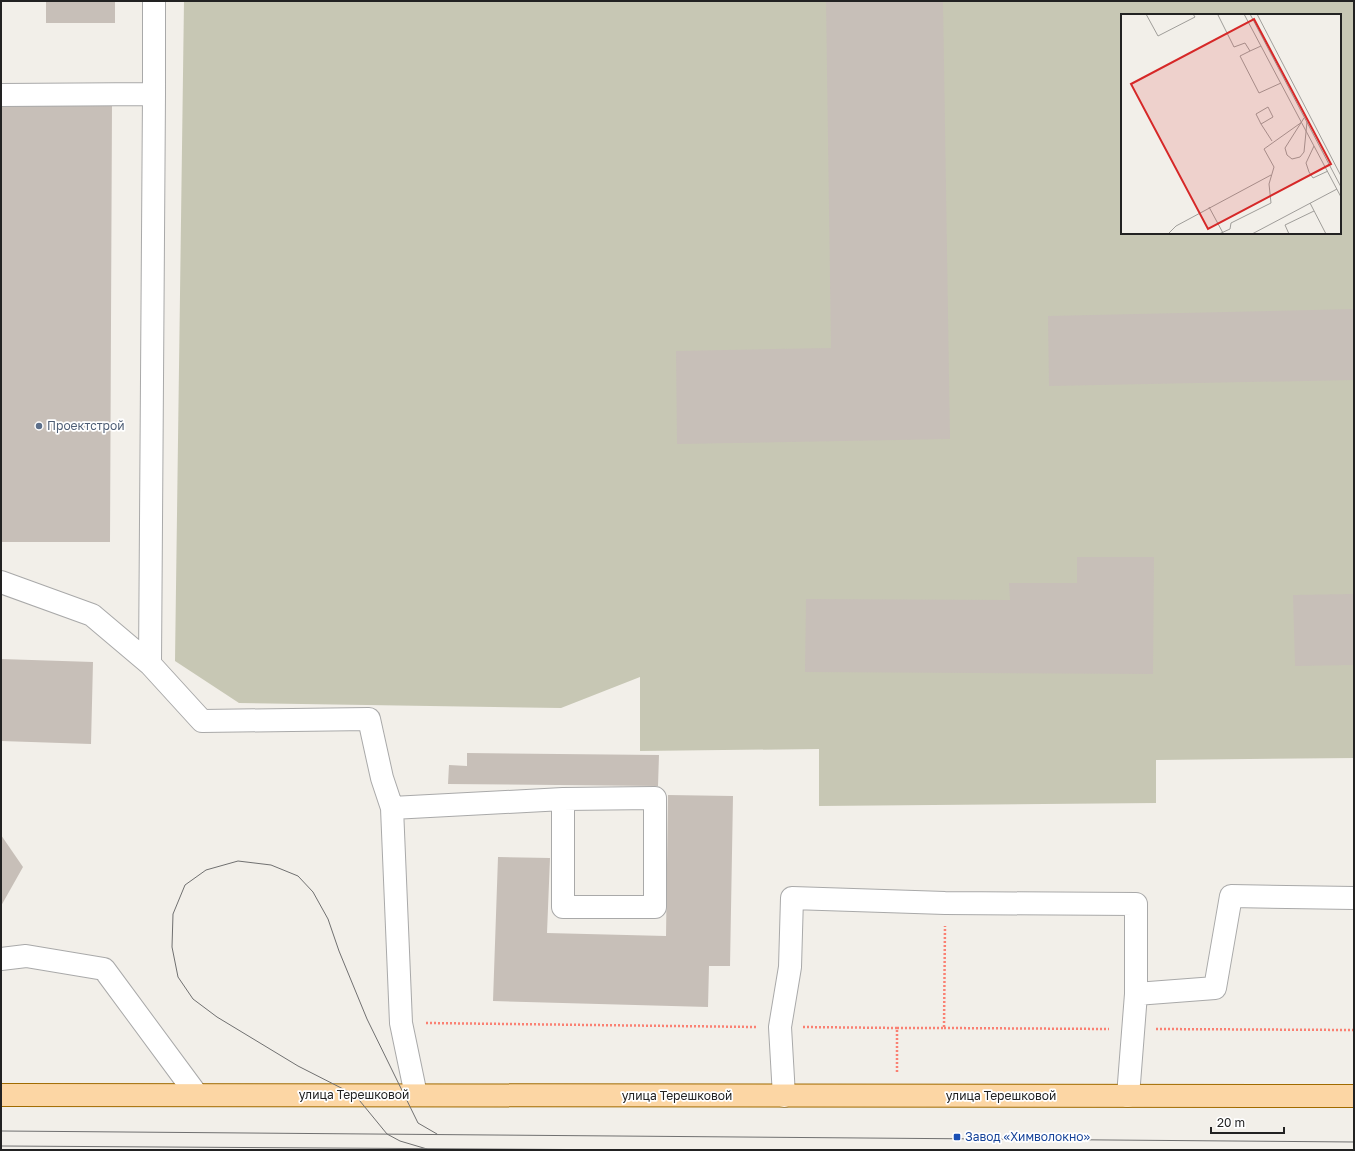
<svg xmlns="http://www.w3.org/2000/svg" width="1355" height="1151" font-family="'Golos Text',sans-serif">
<style>
.construction{fill:#c7c7b4;fill-rule:evenodd}
.building{fill:#c7bfb8}
.lines{fill:none;stroke-linecap:round;stroke-linejoin:round}
.minor-casing{stroke:#a9a9a9;stroke-width:24}
.major-casing{stroke:#a06b00;stroke-width:24}
.path{stroke:#fa8072;stroke-width:2.5;stroke-dasharray:2 2;stroke-linecap:butt}
.minor{stroke:#fff;stroke-width:22}
.major{stroke:#fcd6a4;stroke-width:22}
.tram{stroke:#707070;stroke-width:1}
.service-dot{fill:#5c6f8a;stroke:#fff;stroke-width:1.5}
.transit-dot{fill:#1a4fb4;stroke:#fff;stroke-width:1.5}
.labels{text-anchor:middle;stroke-width:3.5;stroke-linejoin:round;paint-order:stroke}
.service-label{font-size:12px;fill:#4e5e75;stroke:#fff;text-anchor:start}
.street-label{font-size:12px;fill:#222;stroke:#fff}
.transit-label{font-size:12px;fill:#164399;stroke:#fff;text-anchor:start}
.inset-road{fill:none;stroke:#9f9d99;stroke-width:1}
.view{fill:#d62828;fill-opacity:0.15;stroke:#d62828;stroke-width:2}
.inset-edge{fill:none;stroke:#222;stroke-width:2}
</style>
<rect width="100%" height="100%" fill="#f2efe9"/>
<path class="construction" d="M184,1H1354V758L1156,760V803L819,806V749L640,751V677L561,708L239,703L175,661ZM1122,15H1340V233H1122Z"/>
<path class="building" d="M46,1H115V23H46Z
M826,1H943L950,439L677,444L676,351L831,348Z
M1,104H112L110,542H1Z
M1354,309V380L1049,386L1048,316Z
M1077,557H1154L1153,674L805,672L806,599L1010,600L1009,583H1077Z
M1354,594V665L1295,666L1293,595Z
M1,659L93,662L91,744L1,741Z
M467,753L659,755L658,786L448,784L449,765L467,766Z
M668,795L733,796L730,966H709L708,1007L493,1001L498,857L550,858L547,933L666,936Z
M1,835L23,867L1,906Z"/>
<g class="lines">
<g class="minor-casing">
<path id="minor" d="M1,95L154,94
M1,582L92,615L150,664L202,721L369,719L382,778L392,808L401,1023L416,1095
M150,664L154,94V1
M392,808L563,799L655,798V907H563V799
M1,959L26,956L104,969L197,1095
M784,1096L780,1027L790,967L792,898L945,903L1136,904V994
M1128,1096L1136,994L1215,988L1231,896L1354,898"/>
</g>
<g class="major-casing">
<path id="major" d="M1,1095L1354,1096"/>
</g>
<path class="path" d="M426,1023L756,1027
M803,1027L897,1028
M944,1028L1109,1029
M1156,1029L1354,1030
M897,1072V1028H944L945,926"/>
<use href="#minor" class="minor"/>
<use href="#major" class="major"/>
<path class="tram" d="M1,1131L1354,1142
M1,1146L646,1150
M427,1149L400,1141L387,1134L355,1095L298,1066L217,1017L193,999L178,977L172,947L173,914L185,885L206,870L238,861L271,865L298,876L313,892L328,919L339,951L367,1019L418,1123L437,1134"/>
</g>
<circle class="service-dot" cx="39" cy="426" r="4"/>
<rect class="transit-dot" x="953" y="1133" width="8" height="8" rx="2"/>
<g class="labels">
<g class="service-label">
<text x="47" y="430">Проектстрой</text>
</g>
<g class="street-label">
<text x="354" y="1099">улица Терешковой</text>
<text x="677" y="1100">улица Терешковой</text>
<text x="1001" y="1100">улица Терешковой</text>
</g>
<g class="transit-label">
<text x="965" y="1141">Завод «Химволокно»</text>
</g>
</g>
<g transform="translate(1121 14)">
<rect width="220" height="220" fill="#f2efe9"/>
<path class="inset-road" d="M25,0L37,22L74,3L72,0M99,0L97,1L113,33L124,29L129,37L140,32M123,0L220,183M129,0L220,173M136,0L220,162M129,37L119,42L138,79L160,69M183,104L164,134L166,141L171,145L179,143L183,138L186,108M140,110L152,103L147,93L135,100L140,110L151,127M193,132L185,149L188,158L192,164L207,157M189,189L205,220M88,193L102,219M47,220L55,212L150,161M98,220L109,215L110,209L150,189L148,170L153,153L143,135L181,108M131,220L216,175M168,220L164,211L193,197"/>
<path class="view" d="M133,5L210,150L87,215L10,70Z"/>
<rect width="220" height="220" class="inset-edge"/>
</g>
<rect width="1355" height="1151" fill="none" stroke="#222222" stroke-width="4"/>
<path d="M1211 1127v6h73v-6" fill="none" stroke="#222222" stroke-width="2"/>
<text x="1217" y="1127" font-size="12" fill="#222222" stroke="#ffffff" stroke-width="3" paint-order="stroke">20 m</text>
</svg>
